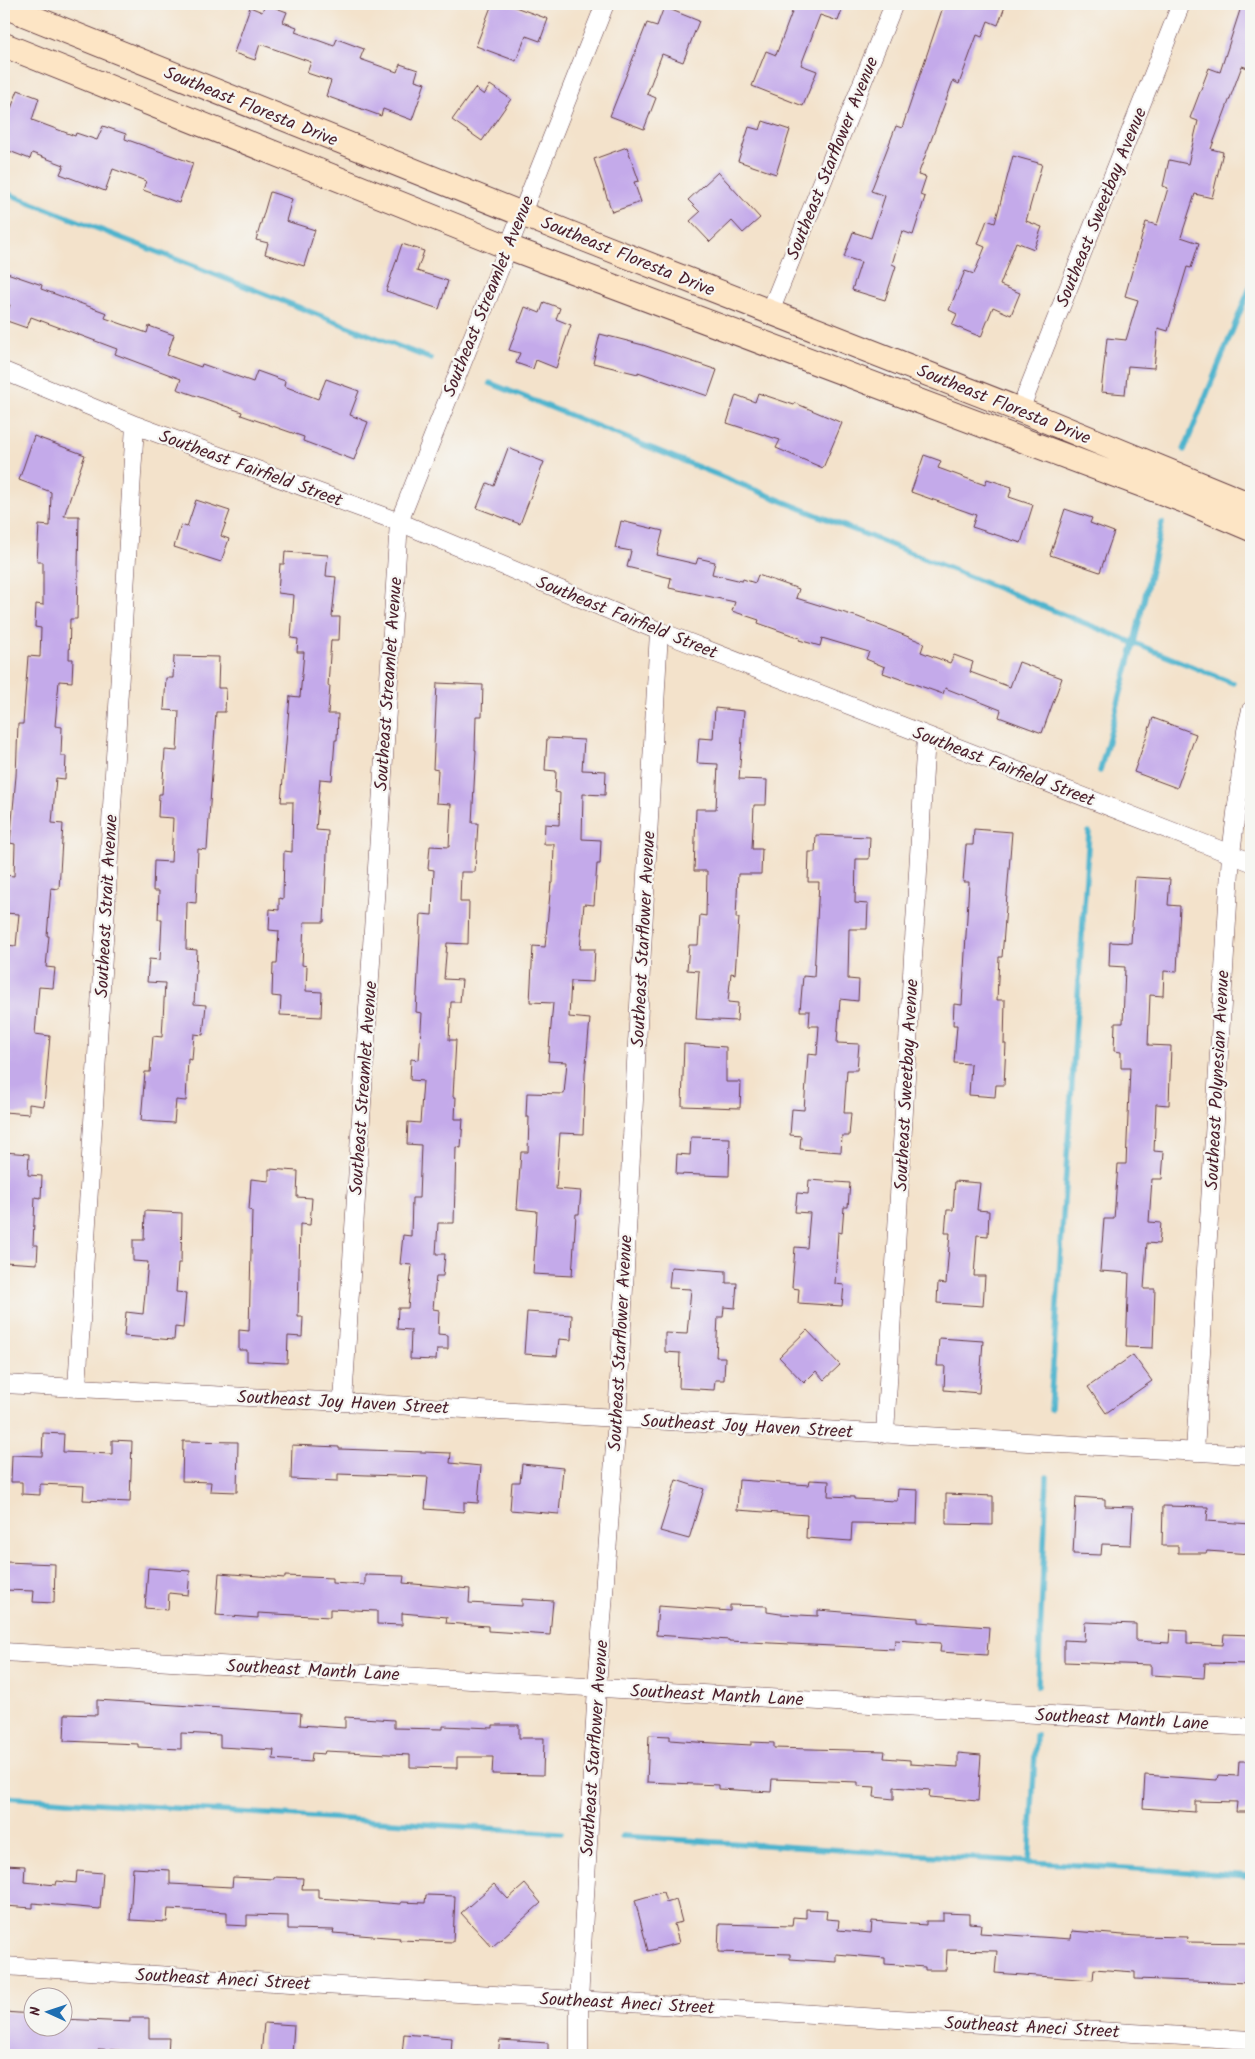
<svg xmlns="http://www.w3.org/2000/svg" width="1255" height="2059" font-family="Kalam,sans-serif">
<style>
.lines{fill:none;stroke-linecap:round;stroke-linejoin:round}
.stream{stroke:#4eb4cd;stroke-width:5.5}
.building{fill:#c4aaea}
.street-casing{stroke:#633c43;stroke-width:19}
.secondary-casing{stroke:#633c43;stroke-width:26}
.street{stroke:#fff;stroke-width:18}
.secondary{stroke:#fde5c5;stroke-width:24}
.labels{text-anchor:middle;stroke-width:4.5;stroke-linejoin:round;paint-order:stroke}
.street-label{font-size:18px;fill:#4a1f2b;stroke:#f6f6f2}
</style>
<rect width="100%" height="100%" fill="#f6f6f2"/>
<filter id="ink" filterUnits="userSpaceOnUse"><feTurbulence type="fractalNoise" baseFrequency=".02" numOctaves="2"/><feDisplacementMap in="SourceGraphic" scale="10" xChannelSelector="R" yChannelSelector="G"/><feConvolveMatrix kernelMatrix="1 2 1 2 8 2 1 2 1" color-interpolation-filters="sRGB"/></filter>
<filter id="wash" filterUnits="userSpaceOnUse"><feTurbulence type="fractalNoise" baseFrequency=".0096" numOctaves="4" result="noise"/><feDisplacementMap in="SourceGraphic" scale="20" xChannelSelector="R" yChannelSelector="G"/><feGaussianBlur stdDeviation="1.12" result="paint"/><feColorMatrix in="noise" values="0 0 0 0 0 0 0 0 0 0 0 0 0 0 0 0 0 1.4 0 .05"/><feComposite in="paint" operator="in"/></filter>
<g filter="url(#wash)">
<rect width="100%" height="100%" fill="#f3e2cb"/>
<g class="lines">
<path class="stream" d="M4,192L431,359
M490,383L1233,683
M1184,450L1251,285
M1100,771L1134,643L1162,523
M1050,1409L1089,832
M1038,1686L1047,1477
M4,1797L561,1833
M622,1836L1251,1876
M1029,1863L1036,1735"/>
</g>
<g id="blocks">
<path class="building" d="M265,4L287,12L283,22L297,27L295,32L334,46L337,39L364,49L360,59L397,72L400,64L418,70L415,80L425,83L412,120L383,109L381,116L326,96L331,81L307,73L311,62L260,44L255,60L234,53L250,7L262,12Z
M492,4H507L548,19L540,41L526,36L516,61L476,46Z
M795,4H844L838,21L820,15L801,65L817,71L803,106L752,86L766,51L776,55Z
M944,4H1006L998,25L988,21L982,37L977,35L959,84L953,81L948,95L918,175L926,177L920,195L925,197L913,235L902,231L892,264L896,266L885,300L852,290L861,262L844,257L853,232L871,238L885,196L871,191L896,126L902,128Z
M1242,4H1251V69L1242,66L1211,149L1223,152L1212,198L1195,194L1181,237L1199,243L1191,268L1187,267L1168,331L1158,328L1154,368L1128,366L1125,394L1101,392L1107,338L1126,340L1138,300L1125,296L1146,222L1157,225L1168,188L1163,186L1169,160L1188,164L1198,121L1190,118L1209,68L1220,72Z
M664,7L699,21L683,62L662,54L647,94L656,98L644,129L610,116L647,23L657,26Z
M490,85L511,99L482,141L452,120L475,88L484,95Z
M18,90L39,98L32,120L75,136L76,133L97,140L103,126L126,134L125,139L193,163L179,203L143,190L146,181L113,169L105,191L60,174L64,165L32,153L30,159L4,149V127Z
M763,121L790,130L776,174L738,161L749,127L760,130Z
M627,147L639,181L634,182L641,202L612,212L594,159Z
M1013,156L1042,164L1026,221L1042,227L1034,249L1016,242L1000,285L1020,293L1011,315L993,307L981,337L952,325L957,314L949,310L965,271L974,274L985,247L978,244L987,220L995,223Z
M718,172L760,218L743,233L732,221L710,242L690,221L700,212L688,200Z
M270,192L292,199L286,221L315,230L304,266L265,254L268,243L256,240Z
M402,244L424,251L417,271L448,281L439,309L386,291Z
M4,272L42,285L41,289L107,313L105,318L147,333L149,326L174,335L167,355L201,367L202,364L253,382L257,371L285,381L284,386L318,399L326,379L359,391L350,415L368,422L354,460L303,441L304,437L241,415L242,412L177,389L181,379L115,354L117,349L31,317L27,328L4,320L10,305L4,302Z
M544,302L560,308L556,319L571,325L556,368L536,360L533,369L516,363L520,353L509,350L525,307L540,313Z
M600,334L643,345L717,370L708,396L638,372V374L593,363Z
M758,393L794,405L795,403L842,423L823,468L776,448L780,440L727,423L736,395L755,402Z
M34,436L85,455L64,516H79L77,619H70L69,659H73L72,682L59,681L55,726L62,727L61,756H66L65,779L56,778L52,823L63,824L59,889L51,888L47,936H49L46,967L55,968L53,988L39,987L35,1034L50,1036L44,1106L29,1104V1114L4,1112V980L6,945L16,946L19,914L4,913V875L14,876L15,844L10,843L16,776L18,724H23L28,656L40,657L41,628L35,627L36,604L43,605V562H37L39,525L50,526L51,492L19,480Z
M508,448L544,462L520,524L477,508L487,483L494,486Z
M924,455L941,461L938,468L985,485L987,479L1012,487L1009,497L1033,505L1021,543L972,527L976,515L911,492Z
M196,500L230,511L221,536L229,539L221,562L174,547L181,525L187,527Z
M1065,509L1092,518L1090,523L1114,532L1100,572L1050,555Z
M621,521L663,531L657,555L696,564L698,558L715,562L712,574L742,581L743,579L755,583L758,575L799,589L796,598L858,617L924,643L921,652L950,663L954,655L973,662L970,672L1010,687L1019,662L1062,678L1042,733L999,717L1001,710L945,688L943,694L883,673L885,667L866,659L869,652L822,638L820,646L799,640L800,638L758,623L759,620L732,611L735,602L669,588L671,578L627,567L631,551L615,548Z
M285,552L328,555L326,576L336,577L332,617H340L339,640H331L328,686H330L328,714H338L337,740H335L332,780L320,779L316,830L328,831L324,922H304L302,965L307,966L306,991L322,992L321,1017L280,1015L281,997L272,996L273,964H277L279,931L269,930L270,909L279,910V898L283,899L284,851L292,852L293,802H281L290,696L300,697L304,652H297L298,639L291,638L294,595L278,593L280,564H284Z
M174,656L219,657L218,688H226L225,712H216L207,850L198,849L196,903L187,902L186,949L197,950L194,1004L206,1005L203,1035L194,1034L192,1060L188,1059L186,1101L176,1100L174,1123L141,1121L145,1072H150L153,1036L162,1037L165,983L147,982L149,959L160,960L162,919H158L159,891H153L154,861L171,862L173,818L158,817L159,794H162L165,750L177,751L179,711L164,710L166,678H173Z
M437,683L483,685L482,716H476L475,750H476L472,823H478L475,872H461L460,902H469L468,944L447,943L444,979L462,980L460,1002H451L449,1040H456L453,1097H456L455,1119H463L461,1148L456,1147L454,1223H438L436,1254H445L443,1276H436L433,1309L439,1310L438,1334L448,1335V1349H437L436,1360L410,1359L411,1330L397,1329L398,1308H408L412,1265L400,1264L403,1235L411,1236L412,1198H419L421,1145L407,1144L408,1122L420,1123L423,1081L410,1080L411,1059L419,1060L422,1013L416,1012L421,914L432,915L434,870L428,869L430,846L449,847L451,804L436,803L438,770L433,769Z
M715,708L744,711L739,779L767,780L766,805H754L752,849H762L761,874H738L736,918H739L735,974L731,973L728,1002L738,1003L737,1021L696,1019L699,971L687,970L689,945H698L700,915L706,916L707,871H694L696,809H716L718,764L697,763L699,738L713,739Z
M1153,718L1196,734L1177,788L1134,772Z
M547,738L584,740L582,770L606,771L605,795L583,794L582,839L601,840L600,864H597L594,905L584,904L580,949H595L593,982L571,981L569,1017L590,1019L585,1074L583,1134L560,1133L556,1189L581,1191L579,1214H576L572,1276L533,1274L537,1211L517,1209L521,1152H528L529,1117H526L527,1093L564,1094L567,1062L548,1061L553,1003L530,1002L533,946L545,947L551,883H553L554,844H544L545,824L559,825L560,793L555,792L556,771L545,770Z
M974,829L1012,832L1002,957H999L997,1000H1005L1004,1044H1006L1004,1085H996L995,1097L969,1095L971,1064L954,1063L957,1025H953L954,1004L962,1005L969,882H963L966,845H973Z
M816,835L870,837L869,859H856L855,903L868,904L867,929H849L848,979L859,980L858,1001L840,999L837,1043L859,1044L857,1070H847L844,1113H851L849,1136H842L841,1152L800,1149L801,1136L790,1135L792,1109L804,1110L808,1054L817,1055L819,1026H809L810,1011H800L803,976L814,977L819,882H808L809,852H815Z
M1135,877L1170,879L1168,905L1180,906L1177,972L1164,971L1163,996L1150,995L1148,1045L1171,1046L1169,1105L1156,1104L1154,1151L1164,1152L1162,1179H1152L1149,1222L1161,1223L1159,1244L1147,1243L1144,1289H1155L1153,1348L1126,1347L1129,1273L1100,1271L1104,1219H1114L1118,1164H1126L1130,1068H1121V1052L1114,1051L1115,1023H1123L1125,967L1109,966L1110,942L1131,943Z
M684,1044L726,1047V1082H741L740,1108L682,1106Z
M691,1137L730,1138L729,1176L676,1174L677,1154L690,1155Z
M4,1152L29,1154L28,1175L42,1176L41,1198L35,1197L33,1245H38L37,1264L4,1262Z
M269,1169L298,1171L297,1197L312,1198L310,1225L300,1224L298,1317H303L302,1337L288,1336L287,1363L247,1361V1350H239V1330L249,1331L252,1211L249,1210L251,1179L269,1181Z
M809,1180L850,1183L848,1207H844L842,1233L838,1232L835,1284L844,1285L842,1306L798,1303L799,1289L792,1288L795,1247L807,1248L810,1213L795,1212L797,1193L808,1194Z
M955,1181L980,1183L977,1210L989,1211L988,1236L977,1235L974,1276H985L983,1306L937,1303L938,1283L946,1284L950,1233H945L947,1210H953Z
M145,1211L182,1213L181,1263H178L176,1292L186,1293L183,1328L175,1327L174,1340L124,1336L126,1312L143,1314L148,1262L133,1261V1240H144Z
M671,1267L726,1271V1283H737L735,1308L724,1307L723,1317H718L716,1357H725L724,1380H715L714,1390L679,1388L680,1353L665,1352V1333L687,1334L691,1289L669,1288Z
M527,1312L572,1315L571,1340L559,1339L557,1356L524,1354Z
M807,1330L840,1365L824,1380L816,1371L804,1383L779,1357Z
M939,1338L983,1341L979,1393L944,1390L945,1366H937Z
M1133,1355L1152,1381L1106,1413L1088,1387Z
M43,1433L64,1434L63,1452L112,1454V1440L132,1441L130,1502L83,1500L84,1486L40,1484V1495L22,1494V1482H11L12,1455L42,1456Z
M183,1441L238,1442L237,1492L210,1491L211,1482L182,1481Z
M292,1445L339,1447V1449L451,1453L450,1463L481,1466L478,1503L464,1502V1512L425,1509L428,1477L338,1474V1481L291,1479Z
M522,1464L563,1468L559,1514L510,1510L512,1482H520Z
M676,1480L704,1489L689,1539L660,1531Z
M739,1480L809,1485L810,1480L829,1481L828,1496L854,1497V1499L897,1501L898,1489L918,1490L917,1524L852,1523L851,1541L806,1538L807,1515L737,1510Z
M946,1494L993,1496V1525L946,1524Z
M1076,1497L1105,1499V1506L1133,1507L1131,1545L1102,1544L1101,1555L1073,1554Z
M1163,1506L1208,1507L1207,1521L1251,1524V1554L1207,1551L1206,1553H1178V1546H1162Z
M6,1562L55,1564L54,1603L33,1602L34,1591L5,1590Z
M148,1568L190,1571L188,1595L169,1593L168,1610L145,1608Z
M219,1573L285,1578V1576L332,1578V1583L365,1585V1575L404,1576L403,1583L470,1589L469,1603L522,1606V1599L553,1601L550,1635L488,1631V1626L446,1623L447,1617L402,1613V1625L377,1624V1611L330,1609V1617L258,1613V1618L216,1615Z
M730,1605L767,1606V1612L780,1614L818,1616V1610L918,1618V1622L989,1627L987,1655L940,1652L941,1643L895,1640L894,1649L729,1641V1640L656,1635L658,1606L730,1611Z
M1085,1622L1136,1624V1641L1169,1643L1170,1630L1187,1631V1643L1223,1645L1224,1634L1251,1635V1664L1205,1663L1204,1678L1151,1675V1665L1064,1662V1640L1084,1641Z
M97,1700L301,1713L300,1725L345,1728V1717L394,1720V1728L443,1729V1726L493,1728V1725H519V1738H544L543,1775L492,1774L493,1757H457V1768L410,1767V1755L325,1751L324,1754L312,1753L311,1762L273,1759L274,1750L220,1747V1735L181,1733V1749L138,1747V1744L64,1741L65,1714L97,1715Z
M649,1735L670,1736V1740L696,1742L751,1745V1742L774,1743V1748L885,1751L884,1758L910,1760V1764L958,1767V1753L981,1755L978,1801L929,1797L930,1790L894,1787V1799L874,1797L875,1787L858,1786V1782L772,1779L771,1792L719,1789V1785L647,1782Z
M1239,1761H1251V1812H1236L1237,1802L1195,1801V1812L1143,1808L1145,1775L1217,1780L1218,1775L1238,1776Z
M4,1865L25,1866L24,1882L56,1885L57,1881L76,1883L77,1871L103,1873L100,1909L33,1903V1908L4,1906Z
M133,1868L170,1870V1884L232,1887L233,1877L274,1879V1877L303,1878L302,1889H318V1898L401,1904V1902L425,1903L426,1895L455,1896L453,1942L399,1940L400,1938L333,1933L334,1930L288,1929V1916L247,1915V1926L227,1925V1912L168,1909L167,1922L130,1920Z
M494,1884L508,1899L525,1884L541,1903L492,1947L461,1913Z
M663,1892L666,1902L676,1899L682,1922L674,1924L679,1943L648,1951L635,1900Z
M806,1909L827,1910L826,1919L839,1920L838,1930L871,1933L872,1921L926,1925V1921H943V1913L969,1914V1923L981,1924L980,1933L1071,1939L1072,1931L1136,1936L1188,1937L1187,1942L1251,1943V1983L1135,1979V1972L1094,1969L1093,1980L995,1973L997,1951L947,1950L946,1970H925V1967L885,1964V1958L836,1954V1962L790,1959V1954L718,1952L719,1924L792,1926L793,1917L806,1918Z
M4,2012L32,2014V2026H62V2019L130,2022V2018H149V2038H169L168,2055H129V2051L98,2049V2055H4Z
M264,2023L294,2025L292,2055H261Z
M404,2034L452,2038L451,2055H402Z
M500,2040L548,2043V2055H498Z"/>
</g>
</g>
<g filter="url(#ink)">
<use href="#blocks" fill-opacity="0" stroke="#633c43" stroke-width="1"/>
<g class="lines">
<g class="street-casing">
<path id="street" d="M770,312L894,4
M4,371L135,425L399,522L659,631L1251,862
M1020,410L1181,4
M4,1384L343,1402L1251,1455
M77,1388L135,425
M343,1402L399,522L605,4
M885,1434L926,736
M1195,1452L1231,854L1246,731L1251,710
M4,1652L1251,1727
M4,1966L1251,2040
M579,2055V2001L597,1687L617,1419L659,631"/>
</g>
<g class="secondary-casing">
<path id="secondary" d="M4,6L589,241L1020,410L1251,505
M4,45L508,247L1185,501L1251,529"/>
</g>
<use href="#street" class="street"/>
<use href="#secondary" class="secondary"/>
</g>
</g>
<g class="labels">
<g class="street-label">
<text transform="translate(251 106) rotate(22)" y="6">Southeast Floresta Drive</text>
<text transform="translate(832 158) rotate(-68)" y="6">Southeast Starflower Avenue</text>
<text transform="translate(1101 207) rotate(-68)" y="6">Southeast Sweetbay Avenue</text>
<text transform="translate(628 256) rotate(22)" y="6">Southeast Floresta Drive</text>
<text transform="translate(488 296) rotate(-68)" y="6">Southeast Streamlet Avenue</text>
<text transform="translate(1004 404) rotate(22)" y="6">Southeast Floresta Drive</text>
<text transform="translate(251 468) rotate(20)" y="6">Southeast Fairfield Street</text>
<text transform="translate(627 617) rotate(22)" y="6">Southeast Fairfield Street</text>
<text transform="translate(388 684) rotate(-86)" y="6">Southeast Streamlet Avenue</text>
<text transform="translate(1004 766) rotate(21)" y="6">Southeast Fairfield Street</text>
<text transform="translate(106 906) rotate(-87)" y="6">Southeast Strait Avenue</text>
<text transform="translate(643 939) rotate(-87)" y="6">Southeast Starflower Avenue</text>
<text transform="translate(1217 1080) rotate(-87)" y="6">Southeast Polynesian Avenue</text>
<text transform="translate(906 1085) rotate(-87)" y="6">Southeast Sweetbay Avenue</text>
<text transform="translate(363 1088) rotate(-86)" y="6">Southeast Streamlet Avenue</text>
<text transform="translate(620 1343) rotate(-87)" y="6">Southeast Starflower Avenue</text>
<text transform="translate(343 1402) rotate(3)" y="6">Southeast Joy Haven Street</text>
<text transform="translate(747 1426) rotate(3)" y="6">Southeast Joy Haven Street</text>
<text transform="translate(313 1670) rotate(3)" y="6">Southeast Manth Lane</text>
<text transform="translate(717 1695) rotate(3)" y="6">Southeast Manth Lane</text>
<text transform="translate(1122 1719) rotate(3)" y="6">Southeast Manth Lane</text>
<text transform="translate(594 1748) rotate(-86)" y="6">Southeast Starflower Avenue</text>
<text transform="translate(223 1979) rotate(3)" y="6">Southeast Aneci Street</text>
<text transform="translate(627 2003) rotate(3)" y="6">Southeast Aneci Street</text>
<text transform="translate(1032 2027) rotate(3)" y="6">Southeast Aneci Street</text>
</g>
</g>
<rect width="1255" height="2059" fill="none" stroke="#f6f6f2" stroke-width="20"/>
<g transform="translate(48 2012) rotate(273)"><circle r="24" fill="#f6f6f2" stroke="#b1a0a2"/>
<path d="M0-4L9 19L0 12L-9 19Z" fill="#1f6fb2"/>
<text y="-8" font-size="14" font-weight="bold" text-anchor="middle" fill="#4a1f2b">N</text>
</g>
</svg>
